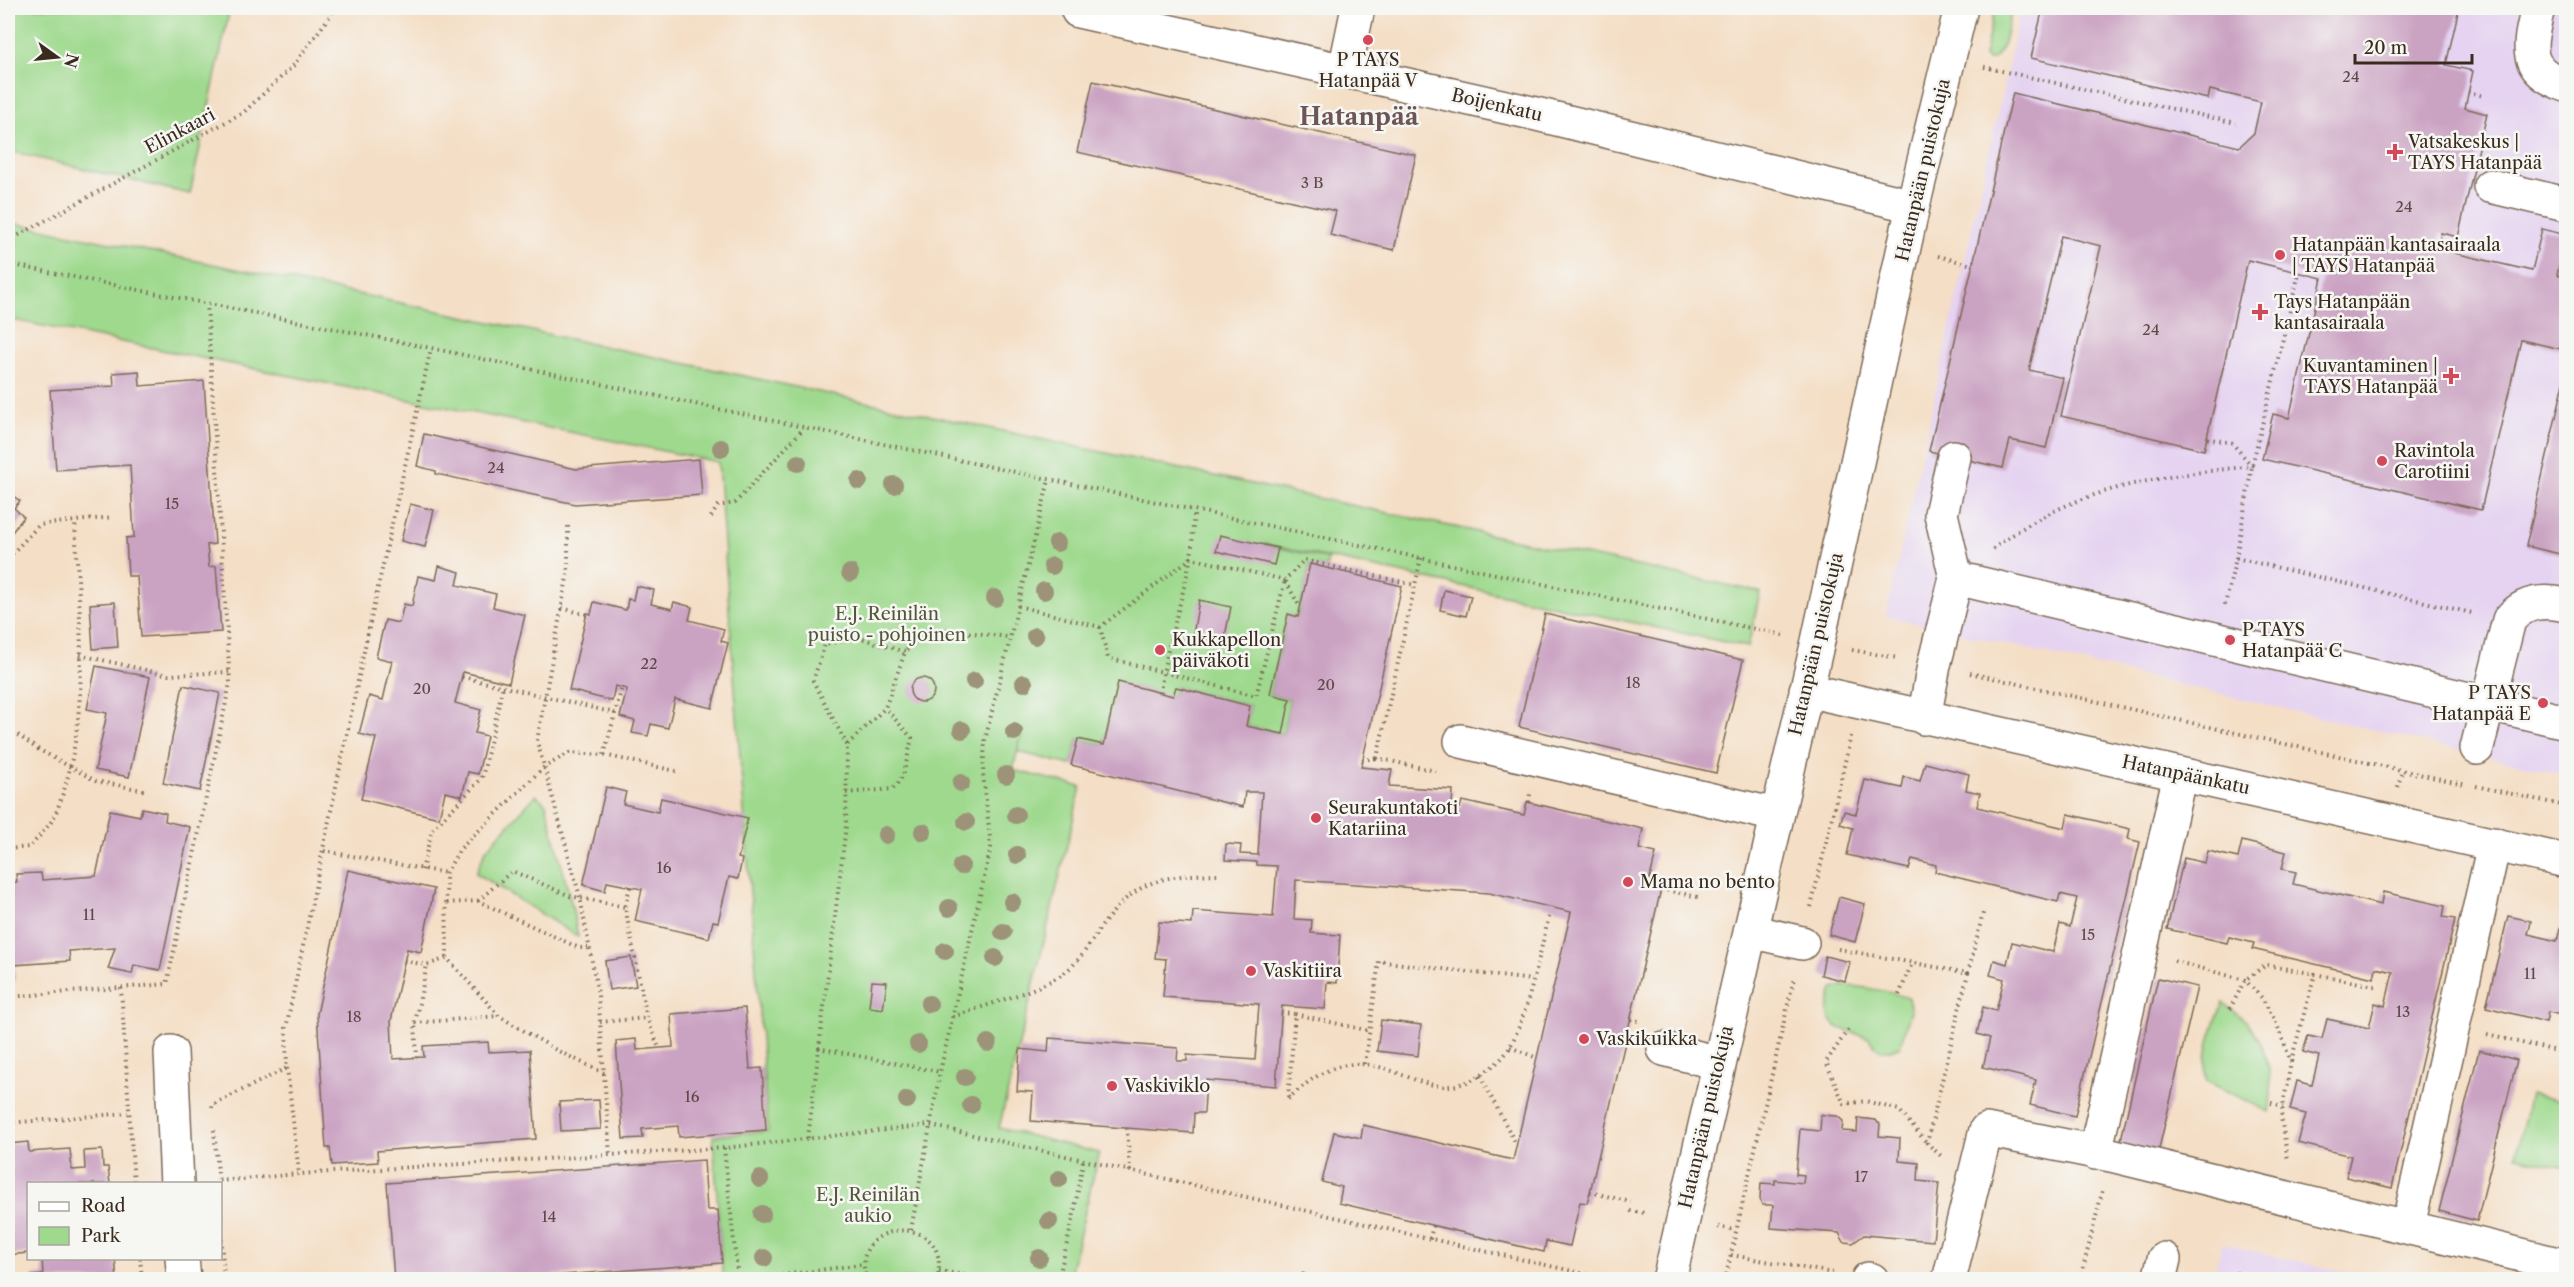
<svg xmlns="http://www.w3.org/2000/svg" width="2574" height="1287" font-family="'Libre Caslon Text',serif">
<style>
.built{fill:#e5d3f1}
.green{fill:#9ed98d;stroke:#6c8256;stroke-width:1.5}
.building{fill:#caa2c2}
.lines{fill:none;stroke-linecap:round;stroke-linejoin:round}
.minor-casing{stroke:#7c6958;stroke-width:36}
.path{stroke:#7c6958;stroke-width:4;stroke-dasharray:1.5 4.5;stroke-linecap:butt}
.minor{stroke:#fff;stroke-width:33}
.tree{fill:#9c9379}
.poi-dot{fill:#d1495b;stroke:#f6f6f2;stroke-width:2}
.labels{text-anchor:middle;stroke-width:5;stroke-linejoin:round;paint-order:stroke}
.number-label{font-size:15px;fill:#5f4847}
.poi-label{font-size:18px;fill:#3b2a1e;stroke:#f6f6f2;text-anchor:start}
.street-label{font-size:18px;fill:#3b2a1e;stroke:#f6f6f2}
.park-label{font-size:18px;fill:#54563a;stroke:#f6f6f2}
.district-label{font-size:24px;font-weight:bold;fill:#6d5457;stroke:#f6f6f2}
</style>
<rect width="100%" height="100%" fill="#f6f6f2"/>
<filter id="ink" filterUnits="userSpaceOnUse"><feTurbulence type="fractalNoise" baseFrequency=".0167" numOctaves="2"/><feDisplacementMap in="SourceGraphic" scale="12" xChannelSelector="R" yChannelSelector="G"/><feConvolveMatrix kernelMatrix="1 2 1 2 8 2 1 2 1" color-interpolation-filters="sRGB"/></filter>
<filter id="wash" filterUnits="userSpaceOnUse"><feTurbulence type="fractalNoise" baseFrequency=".008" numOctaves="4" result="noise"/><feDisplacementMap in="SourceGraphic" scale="24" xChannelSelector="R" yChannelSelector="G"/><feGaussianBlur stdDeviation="1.35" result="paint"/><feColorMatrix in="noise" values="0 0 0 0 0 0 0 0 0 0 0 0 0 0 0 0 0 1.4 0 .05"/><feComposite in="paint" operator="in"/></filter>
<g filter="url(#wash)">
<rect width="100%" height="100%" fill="#f4dec5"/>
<path class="built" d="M2021,8H2566V775L1886,616Z
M2222,1244L2374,1279H2213Z"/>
<path class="green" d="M8,8H230L190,194L8,151Z
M1995,8H2012L2003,46L1994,59L1988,60L1984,56Z
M8,222L377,298L1760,592L1748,647L1264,544L1328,559L1326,568L1310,565L1298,617L1288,615L1270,694L1290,699L1283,734L1246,726L1250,706L1176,687L1173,696L1118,683L1104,745L1078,739L1071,765L1018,752L1022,730L1013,770L1081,787L999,1128L1099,1153L1069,1279H723L713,1136L768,1131L718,462L8,319Z
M536,795L546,804L572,906L578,937L476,873L486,850Z
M1842,986C1862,986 1889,991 1908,998L1911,1011L1900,1046C1886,1053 1876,1053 1869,1038C1835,1026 1820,1029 1833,989Z
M2223,1003C2233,1011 2248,1020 2254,1031C2269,1054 2274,1086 2269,1112L2206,1081C2203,1053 2212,1029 2223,1003Z
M2530,1094L2566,1102V1167L2516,1156Z"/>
<g id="blocks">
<path class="building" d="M2043,8H2459L2446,65L2473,71L2465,108L2487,114L2458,237L2441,233L2437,249L2532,271L2542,229L2566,235L2557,275L2566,278V350L2521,340L2481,510L2262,459L2273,414L2289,418L2322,278L2248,260L2204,450L2061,416L2101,246L2061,236L2029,370L2063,378L2046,448L2010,440L2003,468L1929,451L2013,93L2239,147L2254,133L2261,102L2210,90L2208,99L2031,58Z
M1093,81L1416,155L1394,250L1330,235L1336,211L1077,152Z
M139,371L140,386L204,381L215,544L207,545L209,567L216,566L221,632L141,637L137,576H128L126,538L134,537L130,465L56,470L50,390L114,386L113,373Z
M2566,374V543L2564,555L2526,546Z
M424,434L576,469L699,459L702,495L575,504L436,474V471L417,466Z
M8,492L20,501L14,508L24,517L8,537Z
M410,504L434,510L425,547L401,541Z
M1220,535L1278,548L1274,565L1216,551Z
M1310,564L1402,586L1361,767L1392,770L1389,786L1453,790L1452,806L1460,808L1462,801L1524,815L1527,802L1643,829L1639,849L1656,853L1648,886L1661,889L1590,1192L1587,1203L1580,1202L1570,1246L1546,1241L1544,1252L1339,1203L1342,1187L1322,1182L1334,1132L1361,1138L1363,1125L1513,1160L1571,912L1489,893L1296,880L1294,919L1312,920L1311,933L1340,935L1337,983L1327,982L1325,1009L1282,1006L1276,1086L1206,1080L1204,1113H1194L1193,1133L1031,1121L1033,1092L1017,1091L1020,1049L1048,1052L1049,1038L1178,1048L1177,1061H1187V1055L1255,1060L1259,1004L1163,997L1166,959L1155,958L1159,922L1192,924L1193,911L1273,917L1277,866L1257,865V862L1225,860L1226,844L1241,845L1240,854L1258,855L1262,792H1245L1243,807L1071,765L1078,739L1104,745L1118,682L1173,696L1176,687L1250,706L1246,726L1283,734L1290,699L1270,694L1288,614L1298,617Z
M439,566L460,572L457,585L496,594L493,607L525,615L509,683L463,672L455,703L481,710L475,733L487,736L478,774L468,772L462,796L445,792L439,818L361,799L376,738L359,734L369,696L383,700L392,661L376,657L385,620L399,623L404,604L412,606L418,576L436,580Z
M636,586L654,590L651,604L672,609L674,602L692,607L689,620L724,629L721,641L728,643L712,708L675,699L668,728L651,724L648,736L632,733L635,721L620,717L627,689L615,686L612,701L569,690L587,613L591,614L594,602L626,610L628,599L633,600Z
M1444,590L1471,596L1466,616L1440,610Z
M1199,600L1231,607L1224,641L1193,635Z
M115,602L118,647L93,649L90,604Z
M1545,614L1743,660L1716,773L1519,727Z
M96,666L150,677L129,777L95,770L107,713L87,709Z
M910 690a12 12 0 1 1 24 0a12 12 0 1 1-24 0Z
M183,685L220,693L200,791L163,783Z
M1925,763L1969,774L1966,790L1980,793L1977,807L2065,828L2068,814L2130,829L2128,839L2140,842L2075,1116L2030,1105L2036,1080L1983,1067L1990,1038L1977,1034L1983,1007L1996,1011L2004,979L1990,975L1994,960L2007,964L2012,942L2053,952L2060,924L2070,927L2077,898L2060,894L2058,902L1935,872L1936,865L1912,859L1909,869L1847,855L1853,828L1840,824L1844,811L1856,814L1865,780L1902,788L1904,777L1920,781Z
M606,787L626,792L623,804L658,812L661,798L748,818L738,858L742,859L738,879L729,877L718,922L713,921L709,938L635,921L642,889L607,882L605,891L583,885Z
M142,808L166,813L165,821L190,827L160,970L134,965L132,974L108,969L115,948L69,951L70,961L14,965L15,982H8V883L17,882L16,874L41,873L42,880L96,876L110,810L140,816Z
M2242,841L2286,852L2282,869L2296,872L2293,884L2381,905L2383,892L2445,906L2443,917L2455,919L2392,1188L2346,1177L2351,1156L2298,1143L2306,1114L2290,1110L2297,1081L2312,1085L2319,1056L2303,1052L2308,1036L2322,1039L2327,1019L2369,1028L2375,1003L2385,1006L2393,972L2376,968L2374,978L2252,949L2254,943L2229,937L2227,943L2167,929L2184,858L2205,863L2208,851L2238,858Z
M348,870L434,889L421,952L407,949L391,1021L393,1059L424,1057L423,1046L488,1042L489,1052L530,1050L536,1139L377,1151L378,1162L332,1165L330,1148H326L317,1014Z
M1839,897L1865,904L1855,942L1829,935Z
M2508,916L2531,921L2528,934L2557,941L2560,928L2566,929V1016L2548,1012L2546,1022L2486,1007Z
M1825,956L1850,962L1845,981L1821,975Z
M631,957L636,986L609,990L605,961Z
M2158,978L2197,987L2158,1153L2120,1144Z
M872,981L887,982L883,1009L869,1007Z
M745,1008L750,1069L762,1068L766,1130L679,1137L678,1126L642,1129L643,1138L623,1139L616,1041L636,1039L637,1050L673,1047L671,1014Z
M1381,1020L1421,1025L1418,1056L1377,1051Z
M2479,1050L2517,1060L2477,1221L2439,1211Z
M599,1100L601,1129L561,1131L559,1102Z
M1821,1115L1837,1116L1843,1121L1842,1131L1857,1132L1858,1118L1875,1120L1880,1124L1879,1136L1900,1138L1899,1161L1919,1163L1918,1181L1939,1183L1933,1241L1864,1235L1853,1243L1844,1242L1839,1233L1771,1228L1773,1205H1762L1760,1199L1761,1183L1775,1184V1180L1803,1183L1804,1175L1796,1174L1800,1129L1820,1131Z
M28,1142L29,1152L70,1149L72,1170L85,1169L84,1151L102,1150L103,1167H108L110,1184H28V1253L8,1255V1144Z
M704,1160L707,1210H718L722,1263L494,1280H394L387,1183Z
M42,1258H115L117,1280H33L32,1276L43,1275Z"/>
</g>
</g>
<g filter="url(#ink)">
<use href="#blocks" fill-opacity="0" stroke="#7c6958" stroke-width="1.5"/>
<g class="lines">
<g class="minor-casing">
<path id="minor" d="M2538,8C2529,46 2521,70 2566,85
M1078,11L1532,113L1913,206
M1345,70L1358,8
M2490,186L2566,204
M1954,457L1941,514L1956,578
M1806,690L2566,861
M1924,718L1934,665L1956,578L2566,722
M1461,741L1776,815
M2477,748L2509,620C2524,601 2544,600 2566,605
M1750,931L1802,943
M1664,1049L1718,1063
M171,1052L177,1184
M2095,1153L2180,774
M2408,1226L2494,844
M182,1258L184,1280
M1868,1279L1872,1280
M1669,1280L1818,641L1913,206L1961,8
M1949,1280L1986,1130L2111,1155L2566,1266
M2159,1280L2164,1259"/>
</g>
<path class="path" d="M1984,67L2236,123
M2468,92L2484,96
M8,241L244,112L293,66L336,8
M1938,256L1972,265
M8,264L431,348L1783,635
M711,517L718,506L735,503L804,428
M568,526V572L537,741L580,897L598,994L610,1155
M1993,549C2072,487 2156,477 2252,466L2232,443L2206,438
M8,558L39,525L113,517
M1421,558L1377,758L1440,772
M2236,558L2472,613
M2225,605L2236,558L2252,466L2299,273
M1018,606L1100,627L1191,558L1285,580L1304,560L1415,585
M562,608L587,615
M1100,627L1108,658L1256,696L1285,580L1300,607
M1852,650L1898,658
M80,655L168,675L229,672
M1970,673L2463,784
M462,677L615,713
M1160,693C1166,648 1181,605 1190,561C1194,545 1191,529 1195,511
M8,728L36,748L96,781L147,791
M847,745L813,681L825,644L860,638L905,652
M604,755L622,687
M1362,760L1377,758
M2476,786L2566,806
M2398,787L2402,770
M846,793L893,789L903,776L912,738L885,708
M1529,802L1530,794
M8,849L30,847C38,837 50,826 55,815C93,723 79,617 75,521
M324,851L446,873
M422,870L432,830L482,778L503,686
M630,887L625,907L647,1018L659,1048
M1661,889L1698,897
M478,901L512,871L570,896L625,907
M447,903L478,901L579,948H589
M1811,907L1851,736
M1838,949L1968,973L1927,1143L1941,1156
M404,961L427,965L447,958
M2174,961L2245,980L2262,998L2276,1022L2291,1062L2281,1117L2288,1160
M1968,973L1984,909
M121,988L134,1184
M1899,995L1912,963
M8,997L167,984L230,683L207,304
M2230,1009L2245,980L2266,965L2315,974
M1281,1013L1295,1014L1288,1099
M1295,1014L1370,1031
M953,1017C985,1005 1038,991 1064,973C1079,962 1089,945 1099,930C1135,879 1161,875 1221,874
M1631,1019L1641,1022
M600,1022L647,1018
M415,1023L498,1016
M1848,1030L1826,1062L1844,1104L1866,1101L1899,1110L1927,1143
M2487,1035L2566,1053
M1510,1047L1537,1058
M818,1048L940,1072
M417,1058L415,1023L427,965
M2291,1061L2315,974L2379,987
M1365,1064L1379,961L1532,980
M287,1068L299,1174
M604,1073L558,1051L499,1016L447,958L446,873L460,849L543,768L569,753L604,755L680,772
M1480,1076L1516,1144
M1288,1099C1305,1084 1322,1069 1346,1065C1399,1056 1433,1112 1486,1071C1496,1064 1506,1056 1511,1045C1530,1006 1538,959 1549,917
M2271,1103L2283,1107
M212,1108V1105L287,1068L286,1028L367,637L431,348
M8,1123L128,1113
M1127,1128L1130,1172
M214,1130L219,1183
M808,1138L846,826L847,745L885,708L905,652L929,628L1009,637
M724,1148L738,1280
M219,1181L299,1174L724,1148L929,1125L1612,1280
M1590,1192L1631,1202
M1630,1211L1646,1213
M220,1215L224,1280
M1718,1227L1735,1230
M911,1230L940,1072L991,847L983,773L985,740L1049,480
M1430,1239L1433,1225
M1731,1255L1833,1273
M140,1258L142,1280
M939,1271L999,1280
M746,1280L864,1264
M867,1280C844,1219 955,1209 937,1280
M1058,1280L1073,1219L1083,1161
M1302,1280L1304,1272
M1725,1280L1794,978
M2080,1280L2103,1189
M2235,1280L2237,1273L2263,1280"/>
<use href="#minor" class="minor"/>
</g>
<g class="tree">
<circle cx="721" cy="448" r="9"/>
<circle cx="798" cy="463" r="9"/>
<circle cx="859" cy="481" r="9"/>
<circle cx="894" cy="485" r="9"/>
<circle cx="1057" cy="543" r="9"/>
<circle cx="1052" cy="566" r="9"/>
<circle cx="850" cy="573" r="9"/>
<circle cx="1044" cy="591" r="9"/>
<circle cx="995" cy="598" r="9"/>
<circle cx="1035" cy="636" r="9"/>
<circle cx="974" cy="681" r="9"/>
<circle cx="1024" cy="683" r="9"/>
<circle cx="962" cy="730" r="9"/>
<circle cx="1014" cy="732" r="9"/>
<circle cx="1006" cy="775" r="9"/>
<circle cx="961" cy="783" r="9"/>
<circle cx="1016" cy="815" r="9"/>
<circle cx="966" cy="822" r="9"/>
<circle cx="923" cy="832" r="9"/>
<circle cx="886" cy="835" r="9"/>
<circle cx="1017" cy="855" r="9"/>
<circle cx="961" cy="866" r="9"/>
<circle cx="1012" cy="902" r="9"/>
<circle cx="949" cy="908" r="9"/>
<circle cx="1003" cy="932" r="9"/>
<circle cx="945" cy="951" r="9"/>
<circle cx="995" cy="958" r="9"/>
<circle cx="929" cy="1004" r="9"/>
<circle cx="988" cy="1043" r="9"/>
<circle cx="918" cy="1044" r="9"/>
<circle cx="965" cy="1077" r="9"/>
<circle cx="907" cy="1100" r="9"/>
<circle cx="971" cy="1105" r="9"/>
<circle cx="760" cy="1179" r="9"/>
<circle cx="1059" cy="1179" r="9"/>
<circle cx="762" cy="1214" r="9"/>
<circle cx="1049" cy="1221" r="9"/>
<circle cx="764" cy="1258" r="9"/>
<circle cx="1039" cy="1258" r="9"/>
</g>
</g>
<g class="poi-dot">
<circle cx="1368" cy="40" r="6"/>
<path d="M2392 143h6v6h6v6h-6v6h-6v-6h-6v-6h6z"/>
<circle cx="2280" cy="255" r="6"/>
<path d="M2257 303h6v6h6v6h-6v6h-6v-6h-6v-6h6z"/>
<path d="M2448 367h6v6h6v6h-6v6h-6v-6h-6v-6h6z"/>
<circle cx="2382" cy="461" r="6"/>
<circle cx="2230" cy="640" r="6"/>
<circle cx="1160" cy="650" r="6"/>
<circle cx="2543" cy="703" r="6"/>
<circle cx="1316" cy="818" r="6"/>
<circle cx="1628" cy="882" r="6"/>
<circle cx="1251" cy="971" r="6"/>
<circle cx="1584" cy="1039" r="6"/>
<circle cx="1112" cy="1086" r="6"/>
</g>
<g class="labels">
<g class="number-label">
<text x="2351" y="82">24</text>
<text x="1312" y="188">3 B</text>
<text x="2404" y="212">24</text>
<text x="2151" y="335">24</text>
<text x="496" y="473">24</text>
<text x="172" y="509">15</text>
<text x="649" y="669">22</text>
<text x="1633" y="688">18</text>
<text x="1326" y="690">20</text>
<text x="422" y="694">20</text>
<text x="664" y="873">16</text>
<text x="89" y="920">11</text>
<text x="2088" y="940">15</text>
<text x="2530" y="979">11</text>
<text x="2403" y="1017">13</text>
<text x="354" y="1022">18</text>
<text x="692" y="1102">16</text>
<text x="1861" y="1182">17</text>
<text x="549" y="1222">14</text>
</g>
<g class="poi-label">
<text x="1368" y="66" text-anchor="middle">P TAYS<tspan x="1368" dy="21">Hatanpää V</tspan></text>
<text x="2408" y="148">Vatsakeskus |<tspan x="2408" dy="21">TAYS Hatanpää</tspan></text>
<text x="2292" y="251">Hatanpään kantasairaala<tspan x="2292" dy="21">| TAYS Hatanpää</tspan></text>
<text x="2274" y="308">Tays Hatanpään<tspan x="2274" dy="21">kantasairaala</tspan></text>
<text x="2438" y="372" text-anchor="end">Kuvantaminen |<tspan x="2438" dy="21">TAYS Hatanpää</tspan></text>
<text x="2394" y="457">Ravintola<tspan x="2394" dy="21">Carotiini</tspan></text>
<text x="2242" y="636">P TAYS<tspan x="2242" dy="21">Hatanpää C</tspan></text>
<text x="1172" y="646">Kukkapellon<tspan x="1172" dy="21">päiväkoti</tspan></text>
<text x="2531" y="699" text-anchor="end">P TAYS<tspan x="2531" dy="21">Hatanpää E</tspan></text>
<text x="1328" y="814">Seurakuntakoti<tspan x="1328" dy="21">Katariina</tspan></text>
<text x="1640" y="888">Mama no bento</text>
<text x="1263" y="977">Vaskitiira</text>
<text x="1596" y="1045">Vaskikuikka</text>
<text x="1124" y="1092">Vaskiviklo</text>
</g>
<g class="street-label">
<text transform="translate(1497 105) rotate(13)" y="6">Boijenkatu</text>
<text transform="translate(180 131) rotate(-28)" y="6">Elinkaari</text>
<text transform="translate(1923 170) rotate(-77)" y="6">Hatanpään puistokuja</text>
<text transform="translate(1816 644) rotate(-77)" y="6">Hatanpään puistokuja</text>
<text transform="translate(2186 775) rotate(12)" y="6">Hatanpäänkatu</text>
<text transform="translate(1706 1117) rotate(-77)" y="6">Hatanpään puistokuja</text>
</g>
<g class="park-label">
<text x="887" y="620">E.J. Reinilän<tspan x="887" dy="21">puisto - pohjoinen</tspan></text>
<text x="868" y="1201">E.J. Reinilän<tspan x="868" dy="21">aukio</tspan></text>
</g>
<g class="district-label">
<text x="1359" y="125">Hatanpää</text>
</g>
</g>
<rect width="2574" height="1287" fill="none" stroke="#f6f6f2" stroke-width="30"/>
<rect x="27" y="1182" width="195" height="78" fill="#f6f6f2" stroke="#aba49d" stroke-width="1.5"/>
<rect x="39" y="1202" width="30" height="9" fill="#ffffff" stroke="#aba49d" stroke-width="1.5"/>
<text x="81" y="1212" font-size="18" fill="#3b2a1e">Road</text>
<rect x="39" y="1227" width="30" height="18" fill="#9ed98d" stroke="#aba49d" stroke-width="1.5"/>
<text x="81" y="1242" font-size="18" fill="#3b2a1e">Park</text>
<g transform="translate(57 57) rotate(105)" stroke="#f6f6f2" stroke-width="4.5" paint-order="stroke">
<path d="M0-4.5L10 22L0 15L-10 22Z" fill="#3b2a1e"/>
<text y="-9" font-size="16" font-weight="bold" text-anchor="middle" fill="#3b2a1e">N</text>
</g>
<path d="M2355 54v9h117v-9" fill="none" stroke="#3b2a1e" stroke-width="3"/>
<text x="2364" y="54" font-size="18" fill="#3b2a1e" stroke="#f6f6f2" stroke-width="4.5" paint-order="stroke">20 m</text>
</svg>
